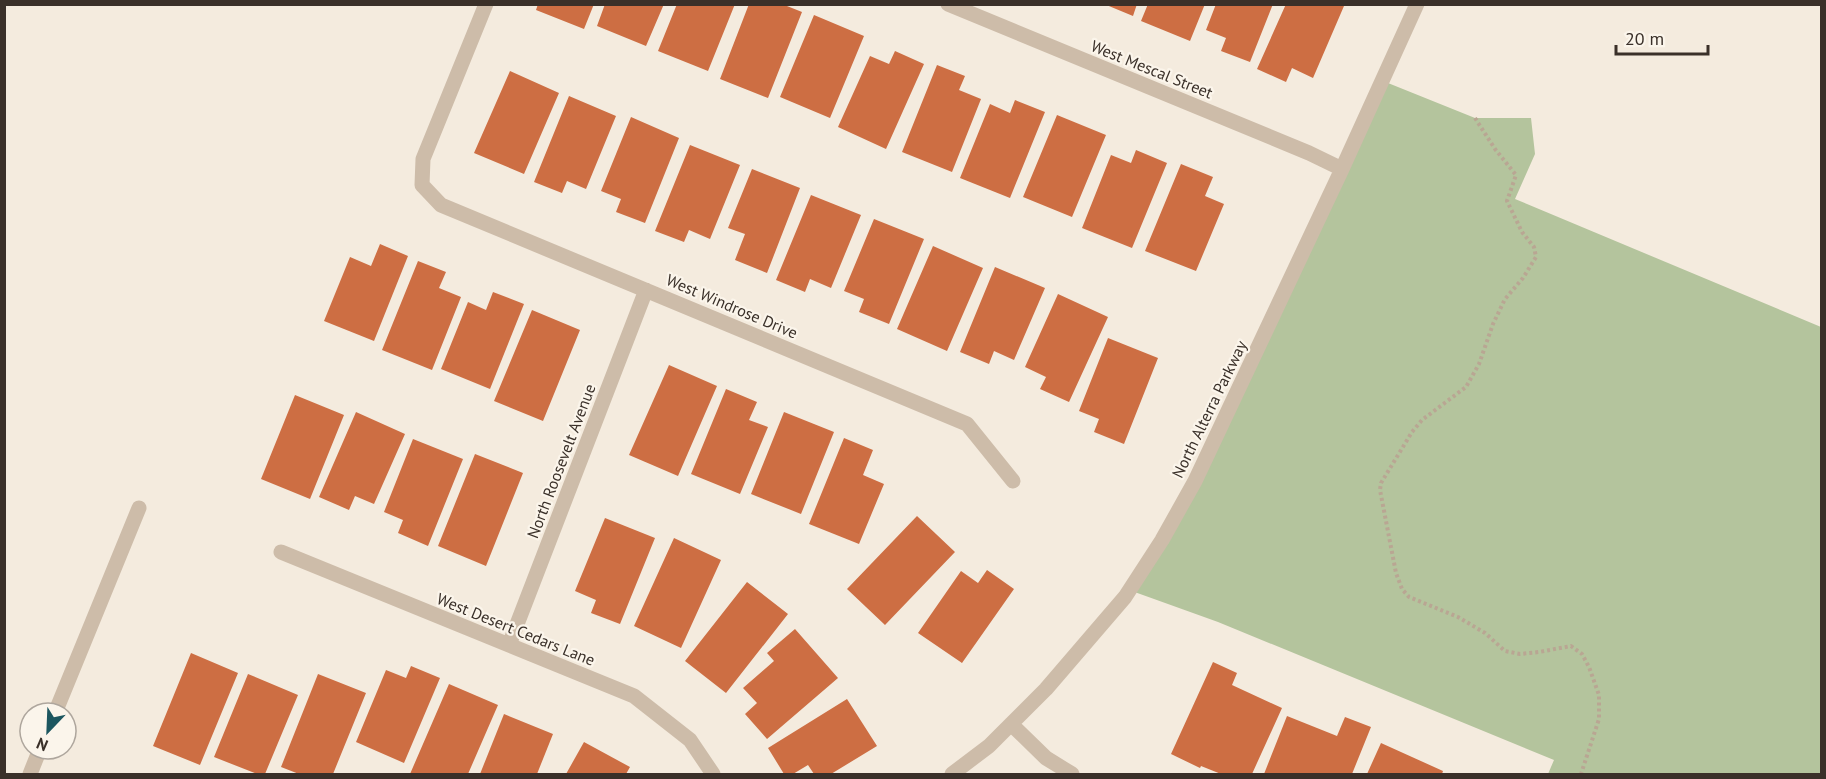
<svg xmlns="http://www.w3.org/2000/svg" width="1826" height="779" font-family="'PT Sans',sans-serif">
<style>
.green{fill:#b4c49d}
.building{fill:#cd6e43}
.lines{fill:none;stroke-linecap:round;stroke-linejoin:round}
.path{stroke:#b9a693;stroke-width:4;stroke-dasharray:3 3;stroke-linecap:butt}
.minor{stroke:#cdbca9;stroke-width:15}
.labels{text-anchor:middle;stroke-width:4.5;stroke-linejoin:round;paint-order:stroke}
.street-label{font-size:16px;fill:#3a3029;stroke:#fbf5eb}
</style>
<rect width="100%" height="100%" fill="#f4ebde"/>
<path class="green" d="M1383,81L1475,118H1531L1535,154L1515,199L1821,327V774H1548L1554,760L1218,622L1129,590L1162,540Z"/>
<path class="building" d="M538,4H594L584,29L536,10Z
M605,4H664L646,46L597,26Z
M677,4H735L708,71L658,51Z
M749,4H782L802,12L768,98L720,79Z
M1104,4H1137L1133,16Z
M1148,4H1205L1190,41L1141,21Z
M1216,4H1273L1250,62L1221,51L1226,38L1206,30Z
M1286,4H1340L1344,6L1313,78L1292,68L1286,82L1257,69Z
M814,15L864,36L830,118L780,97Z
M895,51L924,64L886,149L838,127L870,56L889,64Z
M937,65L965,76L959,90L981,99L952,172L902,152Z
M510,71L559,93L524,174L474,153Z
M569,96L616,116L586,189L567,181L562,193L534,182Z
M1015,100L1045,112L1010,198L960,178L990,104L1010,113Z
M1057,115L1106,135L1072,217L1023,197Z
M631,117L679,138L645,223L616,212L621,199L601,191Z
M690,145L740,165L710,239L689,230L684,242L655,231Z
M1136,150L1167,163L1132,248L1082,228L1111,155L1131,163Z
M1181,164L1213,177L1205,196L1224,204L1196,271L1145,251Z
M752,169L800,188L767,273L735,260L745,234L728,228Z
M811,195L861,215L831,288L810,279L805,292L776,280Z
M874,219L924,239L889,324L859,312L864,299L844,291Z
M380,244L408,256L374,341L324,321L350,257L371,266Z
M933,246L983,268L947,351L897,329Z
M418,261L446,272L439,288L461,297L432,370L382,350Z
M995,267L1045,288L1014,360L994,351L989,364L960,352Z
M493,292L524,304L490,389L441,369L468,302L486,310Z
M1058,294L1108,317L1069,402L1040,389L1046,377L1025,367Z
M532,310L580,330L543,421L494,401Z
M1108,338L1158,358L1124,444L1094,432L1099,419L1079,411Z
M669,365L717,386L678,476L629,455Z
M726,389L757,402L749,420L768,427L740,494L691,474Z
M295,395L344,415L310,499L261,479Z
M356,412L405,434L374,504L355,496L349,510L319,497Z
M784,412L834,432L801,514L751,494Z
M844,438L873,450L863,475L884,484L859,544L809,524Z
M413,439L463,459L428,546L398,533L403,520L384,512Z
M475,454L523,473L486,566L438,546Z
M917,516L955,552L885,625L847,589Z
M605,518L655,538L620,624L591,613L596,600L575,591Z
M674,538L721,560L681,648L634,626Z
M987,570L1014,589L962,663L918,633L961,571L978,583Z
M747,582L788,614L726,693L685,661Z
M795,629L838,678L767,739L745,714L757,703L743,688L774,661L767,653Z
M191,653L238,673L200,765L153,746Z
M1213,662L1237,673L1232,685L1282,708L1252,774H1221L1201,766L1200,768L1171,754Z
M411,666L440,678L404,763L356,742L386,670L406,678Z
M248,674L298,695L265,774H257L214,757Z
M318,674L366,693L333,774H299L281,767Z
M449,684L498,705L468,774H410Z
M847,699L877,746L831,774H814L808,765L793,774H784L768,748Z
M504,714L553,734L537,774H480Z
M1287,716L1337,736L1345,717L1371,727L1352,774H1264Z
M584,742L630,767L626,774H566Z
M1381,743L1443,771L1442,774H1367Z"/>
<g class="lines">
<path class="path" d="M1475,118L1495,149L1516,175L1507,201L1522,232L1534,247L1536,257L1523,278L1505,299L1493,324L1479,364L1466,387L1422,420L1412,432L1381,483L1380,490L1396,573L1402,589L1409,597L1458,617L1485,633L1505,651L1520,654L1539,652L1571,646L1582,654L1589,667L1599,695V719L1581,774"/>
<path class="minor" d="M486,4L423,159L422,185L441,205L967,424L1013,481
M948,4L1309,153L1342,169
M281,552L634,696L690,740L713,774
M509,645L646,290
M55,713L139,508
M1011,724L1046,758L1072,774
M30,774L40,749
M952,774L989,746L1046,689L1125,597L1162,540L1195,481L1342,169L1417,4"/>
</g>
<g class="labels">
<g class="street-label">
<text transform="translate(1152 69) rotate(22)" y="6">West Mescal Street</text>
<text transform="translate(732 306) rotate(23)" y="6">West Windrose Drive</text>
<text transform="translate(1209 409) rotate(-64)" y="6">North Alterra Parkway</text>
<text transform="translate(561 461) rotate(-69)" y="6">North Roosevelt Avenue</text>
<text transform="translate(516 629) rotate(22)" y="6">West Desert Cedars Lane</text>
</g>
</g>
<rect width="1826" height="779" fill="none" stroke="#3a3029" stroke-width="12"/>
<g transform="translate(48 731) rotate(203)"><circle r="28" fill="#fbf5eb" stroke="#aea69d" stroke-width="1.5"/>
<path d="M0-4.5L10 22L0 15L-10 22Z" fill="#1c565f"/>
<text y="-9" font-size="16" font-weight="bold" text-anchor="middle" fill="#3a3029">N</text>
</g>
<path d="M1616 45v9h92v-9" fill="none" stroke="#3a3029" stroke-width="3"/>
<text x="1625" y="45" font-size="18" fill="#3a3029" stroke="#fbf5eb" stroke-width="4.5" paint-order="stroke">20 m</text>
</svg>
